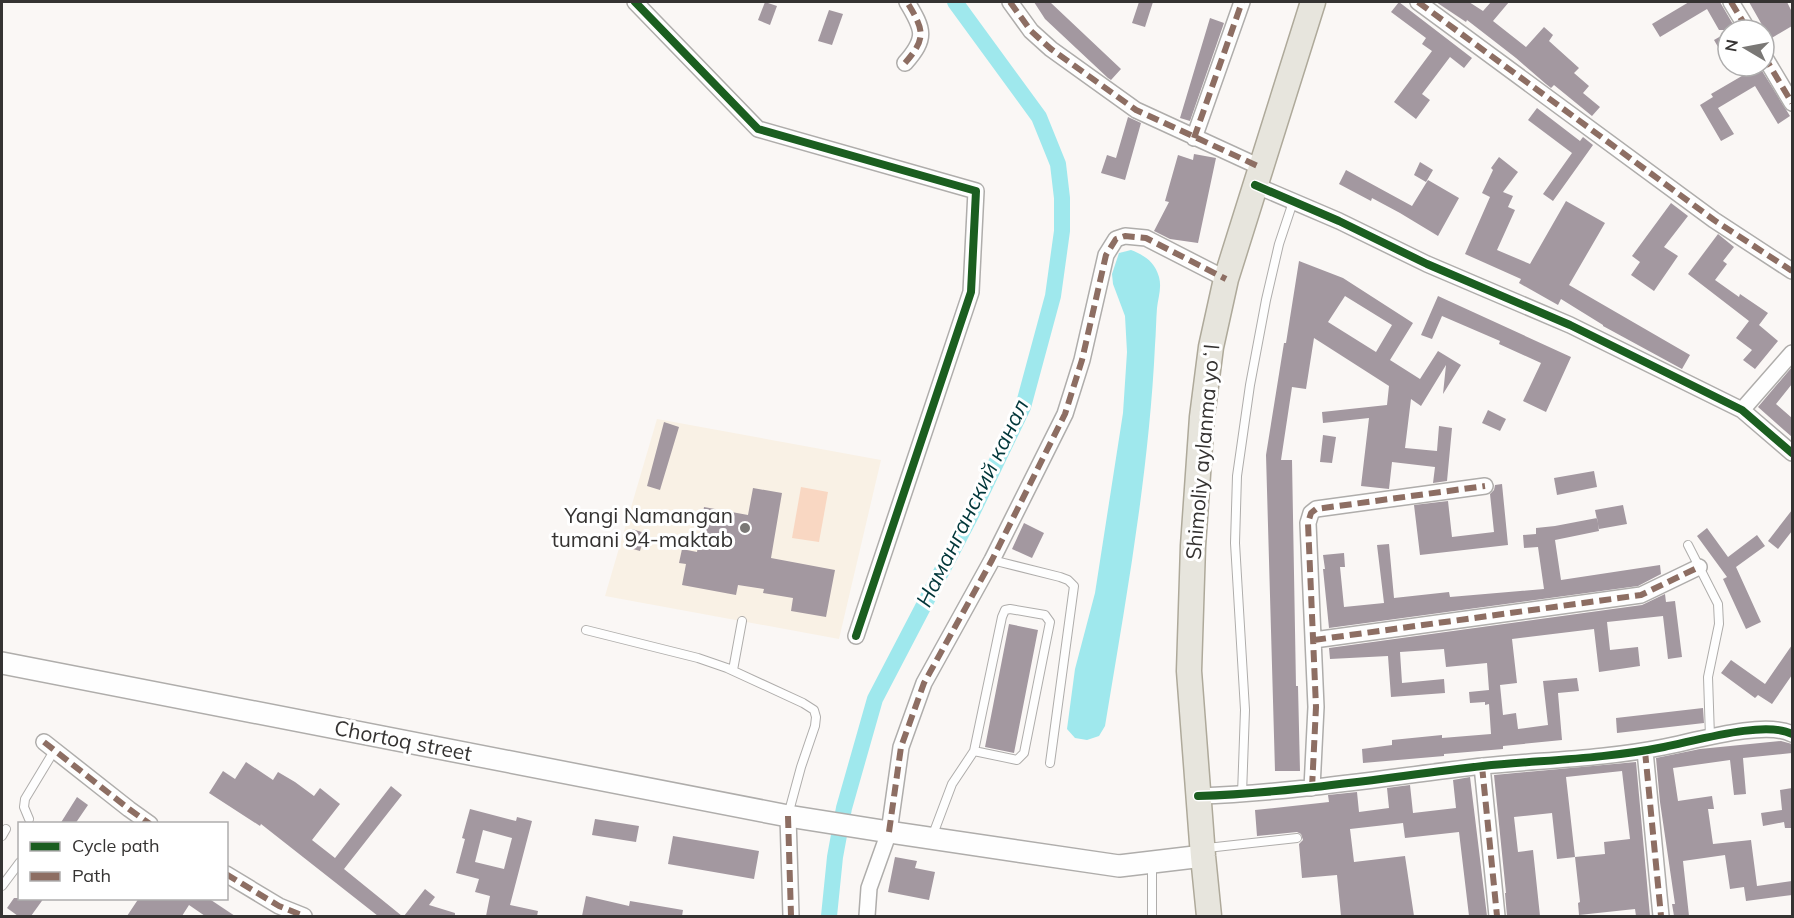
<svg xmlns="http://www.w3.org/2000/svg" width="1794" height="918" font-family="Mulish,sans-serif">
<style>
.education{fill:#f9f1e5}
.green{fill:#f9d7c2}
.water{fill:#9fe8ed}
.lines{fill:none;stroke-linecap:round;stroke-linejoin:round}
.canal{stroke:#9fe8ed;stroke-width:16}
.building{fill:#a398a0;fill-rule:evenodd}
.service-casing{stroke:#afadab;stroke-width:10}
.minor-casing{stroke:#afadab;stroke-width:18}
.secondary-casing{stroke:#afadab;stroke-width:24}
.primary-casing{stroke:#aea99a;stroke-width:27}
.service{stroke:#fefefe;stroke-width:8}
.minor{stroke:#fefefe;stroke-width:15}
.secondary{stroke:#fefefe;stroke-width:21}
.primary{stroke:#e7e5dd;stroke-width:24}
.quiet{stroke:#8d6e63;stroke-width:6;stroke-dasharray:12 6;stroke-linecap:butt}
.cycleway-casing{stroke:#fff;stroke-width:11}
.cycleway{stroke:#1b5e20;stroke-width:8}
.poi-dot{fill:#7a7876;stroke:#fff;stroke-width:2}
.labels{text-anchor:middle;stroke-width:6;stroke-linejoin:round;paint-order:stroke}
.street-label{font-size:21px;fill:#353332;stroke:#fff}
.poi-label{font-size:21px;fill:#353332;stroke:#fff;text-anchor:end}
.water-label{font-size:22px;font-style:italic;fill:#003639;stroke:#fff}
</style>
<rect width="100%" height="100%" fill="#faf7f5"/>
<path class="education" d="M657,419L881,460L839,639L605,596Z"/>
<path class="green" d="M801,487L828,492L819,542L792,538Z"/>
<path class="water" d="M1131,250C1144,255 1155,262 1159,277C1162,288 1158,298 1157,308C1156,320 1156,333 1155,345C1149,473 1126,599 1105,726L1099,736L1087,740L1075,738L1067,729L1075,669L1095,593L1123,413L1127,352L1125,316L1113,284L1112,274L1119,253Z"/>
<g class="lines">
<path class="canal" d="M829,916L835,857L844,808L875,699L971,515L1023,407L1053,296L1062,231V198L1058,164L1039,117L955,2"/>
</g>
<path class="building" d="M765,2L777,6L770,25L758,20Z
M1034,2H1050L1121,69L1111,80L1108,78L1045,19Z
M1139,2H1153L1145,27L1132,23Z
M1399,2L1472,58L1464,68L1450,57L1422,94L1430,100L1416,119L1394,102L1432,51L1422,44L1426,38L1391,12Z
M1436,2H1469L1483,11L1491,2H1509L1493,21L1526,47L1544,27L1553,35L1549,41L1579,68L1574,73L1589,86L1583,93L1600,107L1592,116L1554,85L1551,88L1546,84L1516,58L1467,20L1466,22Z
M1689,2H1720L1734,26L1728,30H1719L1707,9L1660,37L1652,24Z
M1749,2H1787L1792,12V26L1770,39Z
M829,10L843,14L832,45L818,41Z
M1210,18L1224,23L1190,121L1180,118Z
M1728,32V64L1714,40Z
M1759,66L1790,116L1778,124L1755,86L1718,108L1734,134L1721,141L1700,105L1713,97L1711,94Z
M1537,108L1580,141L1583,137L1593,145L1553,201L1543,194L1572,153L1528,120Z
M1128,117L1141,123L1125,180L1101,173L1107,155L1116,158Z
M1194,154L1216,158L1198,243L1170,239L1154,231L1169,202L1165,201L1178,155L1193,160Z
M1499,157L1518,172L1503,192L1513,196L1508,207L1515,210L1497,250L1530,264L1566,201L1605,223L1569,285L1690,355L1682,369L1603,326V325L1561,299L1558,305L1519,283L1521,279L1465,254L1490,197L1482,193L1493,170L1491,168Z
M1420,162L1433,170L1426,182L1414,175Z
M1346,170L1412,206L1428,180L1459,198L1438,236L1400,213L1372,198L1371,201L1339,184Z
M1671,203L1688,216L1664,247L1678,256L1654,291L1631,275L1640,262L1632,256Z
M1718,234L1734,247L1723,261L1727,264L1715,280L1739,297L1740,294L1768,313L1759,325L1778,341L1755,369L1743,360L1752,350L1736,338L1749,321L1688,274Z
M1299,261L1343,278L1413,323L1390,360L1420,379L1438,351L1461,365L1443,394L1446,365L1421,406L1411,399L1405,448L1437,451L1439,426L1452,428L1447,481L1433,483L1435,467L1392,462L1389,489L1361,486L1369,418L1323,423L1322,412L1387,405L1389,386L1314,338L1306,389L1292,387L1281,460H1292L1296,686H1298L1300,771H1275L1266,455L1284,343H1286ZM1345,296L1392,325L1376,352L1328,322Z
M1438,296L1571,357L1546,412L1523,401L1541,363L1499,344L1500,341L1442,316L1432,339L1421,335Z
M1792,367V384L1776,404L1792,418V437L1758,407Z
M1488,410L1506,419L1500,431L1482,423Z
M664,422L679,427L660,490L647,486Z
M1323,435L1336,437L1332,463L1320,462Z
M1594,471L1597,487L1557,495L1554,478Z
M1502,484L1508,545L1420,555L1414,505L1448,501L1452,537L1494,532L1490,494L1494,490L1495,485Z
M753,488L782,493L771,558L835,570L826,617L791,611L793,598L763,593L764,589L738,585L736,595L682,585L686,564L679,563L682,549L697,552L704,507L748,515Z
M1623,505L1627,524L1599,529L1595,510Z
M1792,510V531L1778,549L1768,541Z
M1597,518L1599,531L1555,540L1561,580L1660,565L1661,574L1638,586L1329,628L1323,569H1325L1323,555L1344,553L1345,567H1340L1344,607L1384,603L1377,545L1389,544L1394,598L1449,592L1450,597L1544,589L1538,547L1524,548L1523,535L1536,534V528L1555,526Z
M1024,523L1044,533L1032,558L1012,549Z
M1707,528L1728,557L1757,535L1765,546L1736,567L1761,622L1746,629L1723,579L1727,577L1697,536Z
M632,529L645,533L640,551L626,547Z
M1665,594L1666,602L1675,601L1682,657L1668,659L1663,616L1607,622L1610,650L1638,647L1640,666L1613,670L1599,672L1594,629L1512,639L1517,683L1500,685L1503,715L1516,713L1518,729L1548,725L1543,681L1577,678L1579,691L1558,693L1562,740L1503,746V749L1444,754V756L1363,763L1362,749L1392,745V740L1442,735V738L1491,734L1489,704L1485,705V702L1470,703L1469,692L1489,690L1487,663L1446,667L1444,649L1400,652L1402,683L1444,679L1445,693L1391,697L1388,656L1330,659L1329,648L1642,605Z
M1009,624L1038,630L1014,753L985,747Z
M1792,645V675L1772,704L1758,695L1755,698L1721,673L1731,660L1765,684Z
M1703,708L1704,723L1617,733L1616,718Z
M1781,741L1792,744V753L1743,758L1746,794L1734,795L1730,760L1673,768L1678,801L1712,796L1714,809H1708L1713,844L1751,840L1757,886L1792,881V895L1746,901L1744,887L1730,889L1725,855L1683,861L1689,916H1674L1672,904H1675L1660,802L1656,758L1700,749Z
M246,762L273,780L278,772L295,782L314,796L320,788L340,804L312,840L335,858L391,786L402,795L344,869L402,916H378L261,824L260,826L209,793L223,771L235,779Z
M1636,762L1650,916H1636L1635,909L1579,915L1578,903L1580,902L1575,857L1557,859L1552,813L1514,817L1518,852L1533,850L1540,916H1507L1505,893H1506L1494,775ZM1622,771L1630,839L1604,842L1605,854L1575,857L1566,777Z
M1470,777L1487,916H1469L1459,832L1405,838L1403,823L1350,829L1354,862L1405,856L1414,916H1341L1337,875L1302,878L1299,844L1303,840L1301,834L1297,832L1257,836L1255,810L1329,802L1328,795L1357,792L1359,812L1389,808L1387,788L1410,785L1413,813L1456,808L1453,780Z
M1792,788V828H1785L1784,822L1763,826L1761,813L1782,810L1780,790Z
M77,797L88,805L75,824H60Z
M470,809L516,821L517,817L532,821L510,905L538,911L537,916H486L490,896L475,892L479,879L456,873L465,839L462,838ZM483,830L512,838L504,869L475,862Z
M595,819L639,826L636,842L592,835Z
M673,836L759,851L754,879L668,864Z
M895,857L917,861L915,868L935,872L929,900L888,892Z
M425,889L435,897L429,905L455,913V916H404Z
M586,896L629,906L630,901L683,910L682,916H582Z
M14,898H44L31,916H18L7,908Z
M139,898H208L235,916H205L189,905L182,916H127Z"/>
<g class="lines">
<g class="service-casing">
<path id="service" d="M1688,545L1718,604L1719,624L1708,677L1710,737
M992,560L1060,577L1068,580L1074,586L1050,763
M586,630L698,658L727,668L803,703L814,710L816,717L815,726L801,767L788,815
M733,670L742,621
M1242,794L1245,710L1235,543L1237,476L1250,385L1266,300L1279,244L1293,202
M29,819L24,807L25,799L54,751
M2,836L6,829
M932,837L952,784L974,751L1002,617L1005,610L1010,609L1045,615L1050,622L1024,753L1017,760L974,751
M1207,848L1297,838
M2,886L20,862
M1152,916V863"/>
</g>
<g class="minor-casing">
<path id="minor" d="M635,2L758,129L976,191L971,292L856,636
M1010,2L1031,31L1051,49L1136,110L1260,167
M1418,2L1714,220L1792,271
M1731,2L1748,30
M1764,56L1792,103
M905,63C927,38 924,30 907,2
M1194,138L1242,2
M1255,185L1339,221L1427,264L1570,325L1742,410L1792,453
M1742,410L1792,353
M1314,640L1641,595L1699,567
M44,742L129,809L150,824
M1645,751L1661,916
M1482,766L1497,916
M1312,788L1316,707L1308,523L1311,513L1316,509L1485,486
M1198,796C1294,793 1388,777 1483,766C1543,760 1604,759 1664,747C1695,741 1765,720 1792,734
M788,816L791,916
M226,874L279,906L304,916
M867,916L869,888L889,832L901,747L924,683L992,560L1065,414L1082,360L1106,255L1116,239L1125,236L1146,238L1226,279"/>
</g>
<g class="secondary-casing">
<path id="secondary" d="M2,663L788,816L889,832L1119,866L1203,856"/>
</g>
<g class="primary-casing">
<path id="primary" d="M1209,916L1203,856L1189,671L1193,546L1202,417L1211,347L1226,279L1313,2"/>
</g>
<use href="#service" class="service"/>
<use href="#minor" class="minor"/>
<use href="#secondary" class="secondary"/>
<use href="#primary" class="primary"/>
<path class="quiet" d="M1010,2L1031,31L1051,49L1136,110L1260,167
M1418,2L1714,220L1792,271
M1731,2L1748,30
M1764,56L1792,103
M905,63C927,38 924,30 907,2
M1194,138L1242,2
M1314,640L1641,595L1699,567
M44,742L129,809L150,824
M1645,751L1661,916
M1482,766L1497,916
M1312,788L1316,707L1308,523L1311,513L1316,509L1485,486
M788,816L791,916
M889,832L901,747L924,683L992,560L1065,414L1082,360L1106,255L1116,239L1125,236L1146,238L1226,279
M226,874L279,906L304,916"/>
<g class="cycleway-casing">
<path id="cycleway" d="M635,2L758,129L976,191L971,292L856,636
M1255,185L1339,221L1427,264L1570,325L1742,410L1792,453
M1198,796C1294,793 1388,777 1483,766C1543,760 1604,759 1664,747C1695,741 1765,720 1792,734"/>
</g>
<use href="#cycleway" class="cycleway"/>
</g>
<circle class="poi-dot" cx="745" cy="528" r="6"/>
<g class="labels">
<g class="street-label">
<text transform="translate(1203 452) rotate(-85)" y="7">Shimoliy aylanma yoʻl</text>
<text transform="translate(403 741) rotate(11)" y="7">Chortoq street</text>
</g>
<g class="poi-label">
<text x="733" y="523">Yangi Namangan<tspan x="733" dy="24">tumani 94-maktab</tspan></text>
</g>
<g class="water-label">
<text transform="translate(972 503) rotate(-64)" y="8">Наманганский канал</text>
</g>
</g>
<rect width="1794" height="918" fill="none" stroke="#353332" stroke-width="6"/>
<rect x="18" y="822" width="210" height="78" fill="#ffffff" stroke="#aeadad" stroke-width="1.5"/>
<rect x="30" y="842" width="30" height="9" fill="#1b5e20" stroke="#aeadad" stroke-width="1.5"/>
<text x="72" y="852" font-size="18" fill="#353332">Cycle path</text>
<rect x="30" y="872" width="30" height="9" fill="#8d6e63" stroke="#aeadad" stroke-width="1.5"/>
<text x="72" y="882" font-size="18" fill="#353332">Path</text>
<g transform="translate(1746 48) rotate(280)"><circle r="28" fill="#ffffff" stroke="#aeadad" stroke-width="1.5"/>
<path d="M0-4.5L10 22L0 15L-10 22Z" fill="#7a7876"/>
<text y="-9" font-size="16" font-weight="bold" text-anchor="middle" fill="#353332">N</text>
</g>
</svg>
